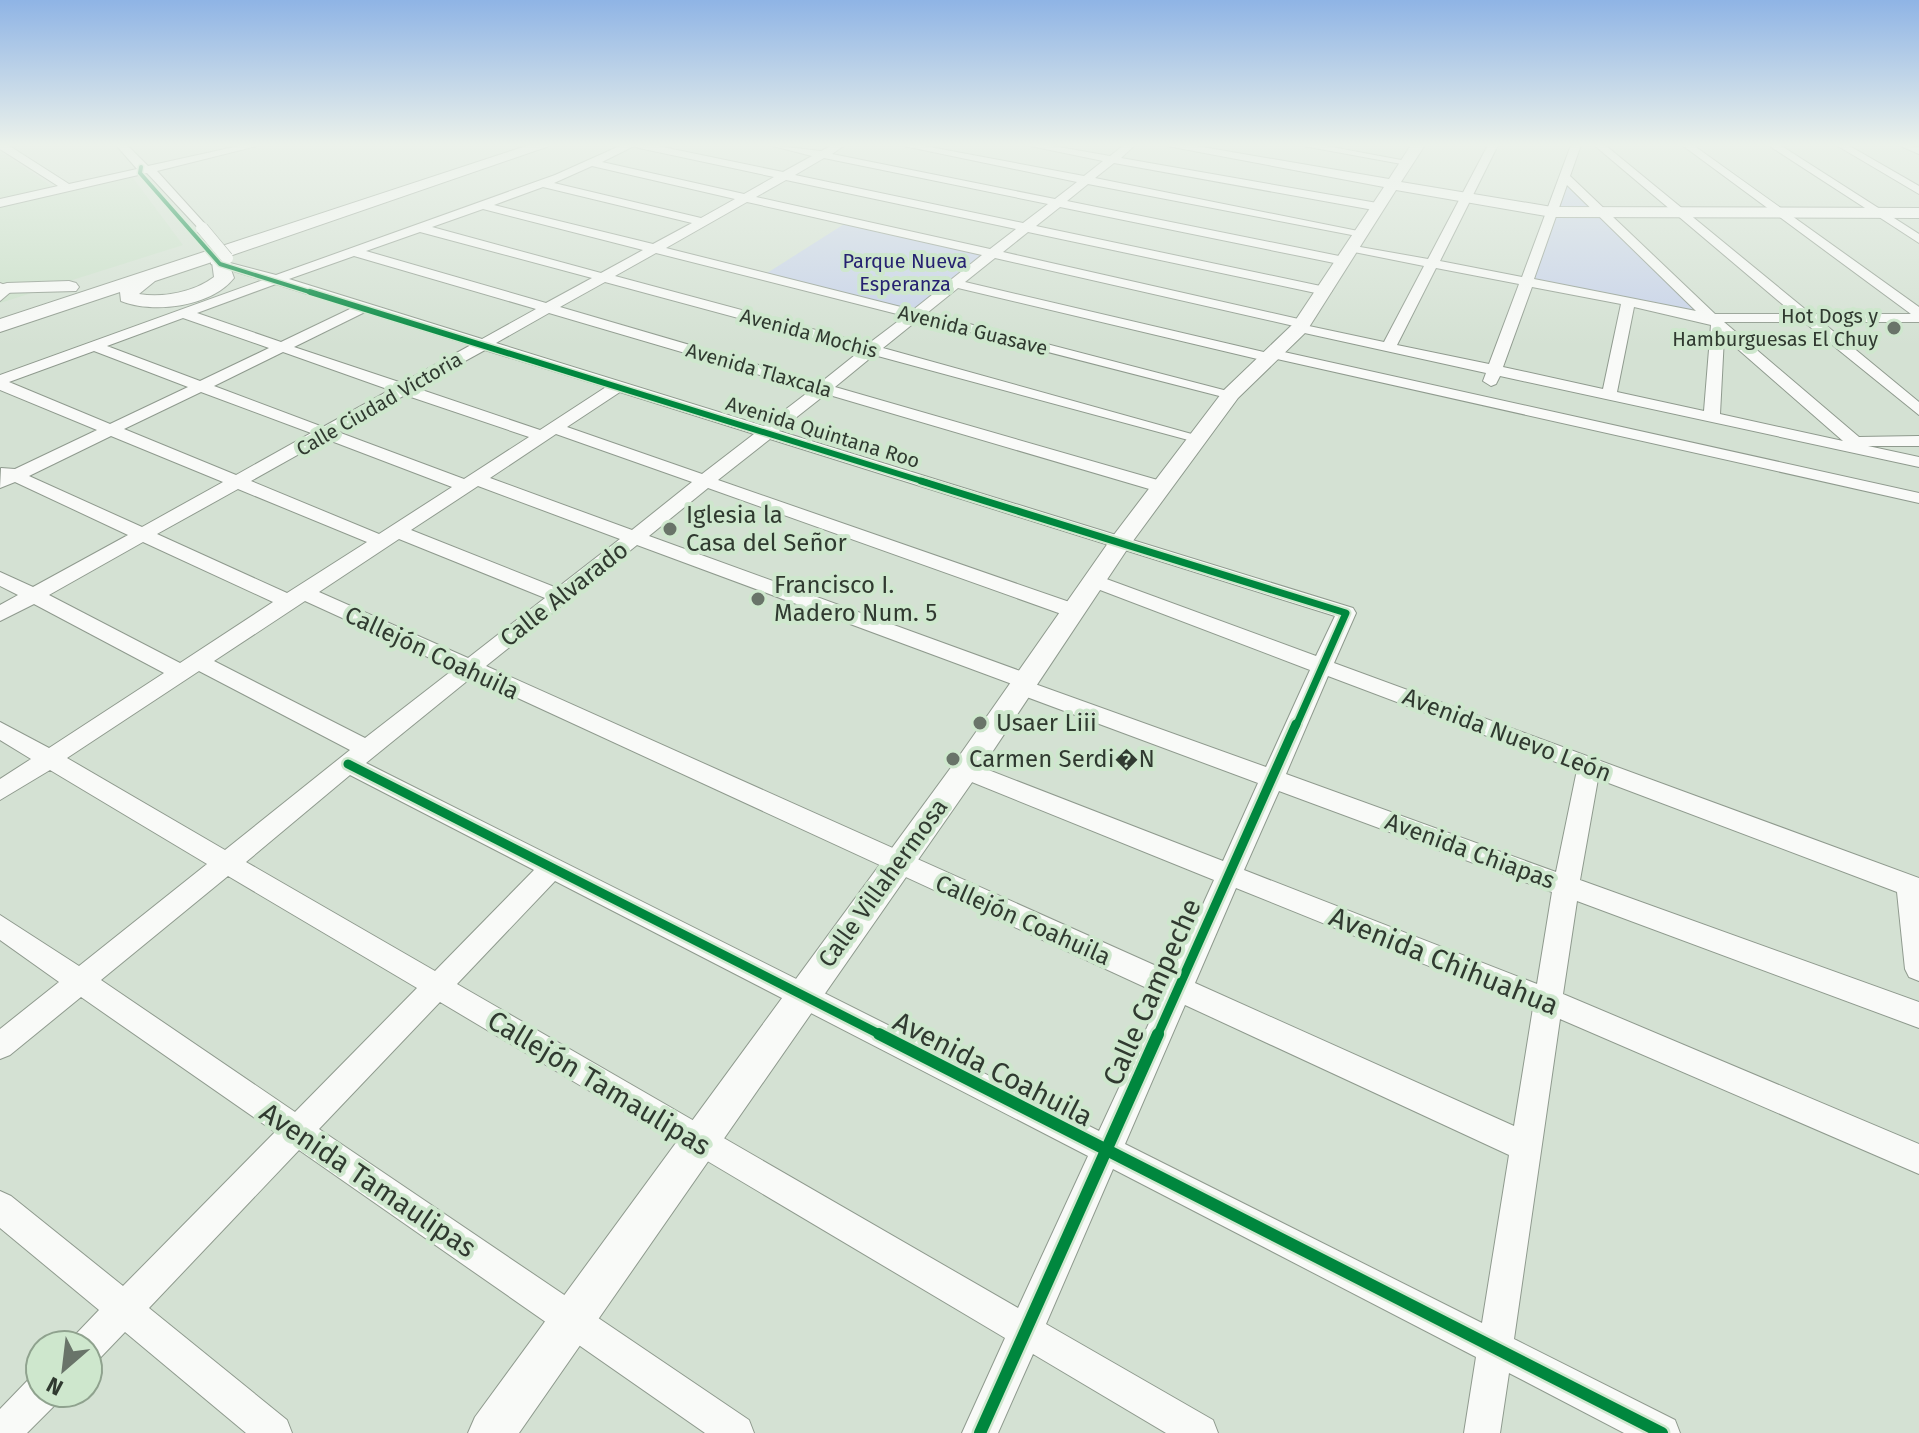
<svg xmlns="http://www.w3.org/2000/svg" width="1919" height="1433" font-family="'Fira Sans',sans-serif">
  <style>
    .built { fill: #cae0c9 }
    .green { fill: #c7d2e9 }
    .lines { fill: none; stroke-linecap: round; stroke-linejoin: round }
    .minor-casing { stroke: #8f9a8e; stroke-width: 2 }
    .major-casing { stroke: #8f9a8e; stroke-width: 2 }
    .highway-casing { stroke: #8f9a8e; stroke-width: 2 }
    .minor { fill: #f9faf8; fill-rule: evenodd }
    .major { fill: #f9faf8; fill-rule: evenodd }
    .highway { fill: #f9faf8; fill-rule: evenodd }
    .minor-bridge-casing { stroke: #8f9a8e; stroke-width: 13; stroke-linecap: butt }
    .minor-bridge { stroke: #f9faf8; stroke-width: 12 }
    .cycleway-far4-casing { stroke: #cee7cd; stroke-width: 7 }
    .cycleway-far3-casing { stroke: #cee7cd; stroke-width: 9 }
    .cycleway-far2-casing { stroke: #cee7cd; stroke-width: 11 }
    .cycleway-far1-casing { stroke: #cee7cd; stroke-width: 14 }
    .cycleway-casing { stroke: #cee7cd; stroke-width: 17 }
    .cycleway-far4 { stroke: #00873e; stroke-width: 4 }
    .cycleway-far3 { stroke: #00873e; stroke-width: 6 }
    .cycleway-far2 { stroke: #00873e; stroke-width: 7 }
    .cycleway-far1 { stroke: #00873e; stroke-width: 9 }
    .cycleway { stroke: #00873e; stroke-width: 12 }
    .poi-dot { fill: #697469; stroke: #cee7cd; stroke-width: 3 }
    .labels { text-anchor: middle; dominant-baseline: central; stroke-width: 8; stroke-linejoin: round; paint-order: stroke }
    .far-park-label { font-size: 20px; fill: #262271; stroke: #cee7cd }
    .far-poi-label { font-size: 20px; fill: #303a30; stroke: #cee7cd; text-anchor: end }
    .far-street-label { font-size: 20px; fill: #303a30; stroke: #cee7cd }
    .poi-label { font-size: 24px; fill: #303a30; stroke: #cee7cd; text-anchor: start }
    .street-label { font-size: 24px; fill: #303a30; stroke: #cee7cd }
    .near-street-label { font-size: 28px; fill: #303a30; stroke: #cee7cd }
  </style>
  <rect width="100%" height="100%" fill="#d4e1d3"/>
  <polygon class="built" points="0,145 24,145 2,152 58,191 130,174 183,245 0,303"/>
  <g class="green">
    <polygon points="1567,183 1704,314 1529,282 1487,401"/>
    <polygon points="849,221 994,253 917,315 764,275"/>
  </g>
  <g class="lines">
    <defs>
      <g id="minor">
        <polygon points="0,145 8,145 69,184 137,169 116,145 127,145 148,166 243,145 261,145 157,171 206,225 206,231 202,232 147,173 0,207 0,199 58,186 0,149"/>
        <path d="M622,145h31l130,27 29,-16 -43,-11 52,6 12,-6h12l-13,9 223,45 22,-17 -178,-37h20l165,31 19,-15 -77,-16h21l63,11 14,-11h11l-14,13 262,46 2,3 -6,4 -265,-48 -19,15 273,55 -6,4 -274,-53 -21,17 282,57 1,3 -6,4 -284,-58 -24,19 294,62 2,3 -7,4 -297,-63 -25,20 300,68 6,6 75,16 40,-76 -75,-15v-6l79,14 60,-114h10l-58,116 82,16 49,-132h10l-11,31 145,138h79l-200,-169h11l206,169h100l-229,-169h11l226,162v15h-97l97,80v13l-115,-93h-80l135,115 60,-1v10h-51l51,11v10l-419,-91 -4,8 -5,2 -8,-5 3,-8 -186,-41 -6,-6 -299,-68 -30,24 303,71 7,-3 644,143v10l-642,-144 -7,3 -312,-74 -31,25 312,81 -8,5 -312,-80 -36,29 323,90 -8,5 -6,-2 -318,-86 -39,32 333,96 3,4 -3,4h-12l-330,-97 -47,37 574,177 3,5 -22,50 585,215v103l-10,-4 -4,-8 -8,-77 -299,-113 -18,101 339,122v26l-342,-127 -14,93 356,150v30l-359,-155 -46,320 161,81 5,13h-56l-115,-60 -9,60h-36l12,-76 -363,-188 -67,155 167,96 5,13h-52l-133,-79 -35,79h-36l43,-95 -565,-336 -121,127 430,291 5,13h-49l-406,-283 -150,158 138,112 5,13h-46l-121,-101 -25,26 -12,5v-18h-17l5,-11 23,-24 -99,-82v-37l11,5 112,90 152,-154 -194,-135 -71,58 -10,4v-30l59,-47 -59,-42v-25l79,51 128,-102 -157,-94 -50,30v-21l31,-20 -31,-19v-18l49,26 115,-75 -130,-69 -34,17v-16l18,-10 -18,-9v-14l33,15 95,-52 -113,-53 -15,6 1,-20 14,1 82,-39 -97,-40v-15l263,-95 -52,-16v-6l65,17 279,-100zM634,146l5,2 135,29 -30,17 -142,-32zM824,158l224,46 -25,19 -228,-48zM592,166l143,33 -34,19 -147,-35zM786,180l230,49 -26,20 -234,-52zM1567,185l129,126 -162,-32zM543,187l149,36 -39,21 -159,-39zM747,202l235,53 -69,55 -247,-62zM483,209l160,41 -42,23 -169,-46zM420,232l172,46 -46,25 -180,-52zM656,253l249,63 -37,28 -253,-68zM354,256l182,53 -54,30 -193,-60zM1436,268l83,16 -30,80 -92,-19zM605,282l255,69 -40,32 -260,-76zM276,284l76,24 -71,34 -84,-29zM1532,287l89,17 -18,85 -100,-22zM1634,307l77,18 -7,86 -87,-19zM365,312l106,33 -69,38 -108,-36zM549,313l262,77 -47,36 -268,-83zM183,318l86,30 -69,33 -93,-35zM1724,337l119,104 -123,-27zM485,350l121,37 -66,43 -124,-42zM94,351l94,36 -78,37 -101,-42zM283,352l107,38 -67,37 -109,-41zM201,392l110,41 -75,42 -112,-46zM620,392l134,42 -52,40 -135,-47zM405,395l124,42 -65,42 -126,-47zM556,434l136,48 -60,48 -142,-52zM111,436l112,46 -81,45 -113,-51zM326,439l126,48 -73,47 -128,-53zM770,439l565,177 -19,40 -215,-79 -7,-2 -10,6 3,4 223,85 -44,97 -231,-83 -1,-8 -385,-140 59,-48 359,128h14l3,-5 -3,-5 -363,-126zM478,486l142,53 -63,49 -146,-58zM238,489l129,53 -80,51 -130,-59zM399,539l146,59 -77,60 -149,-66zM143,542l130,60 -93,61 -131,-68zM637,545l375,139 1,8 245,91 -35,78 -250,-97h-16l-4,6 4,6 257,104 -42,93 -686,-307zM305,601l149,68 -89,69 -151,-77zM199,671l151,79 -125,100 -158,-92zM1328,676l249,94 -21,102 -270,-98zM472,677l690,318 -63,136 -733,-368zM350,775l184,95 -99,101 -189,-109zM1279,791l273,101 -15,92 -293,-114zM228,876l189,112 -122,124 -194,-132zM555,881l533,275 -70,152 -561,-324zM1236,888l297,120 -19,118 -319,-143zM1185,1005l324,150 -27,168 -357,-179z"/>
        <polygon points="1298,145 1321,145 1412,162 1407,165"/>
        <polygon points="1412,145 1423,145 1417,148"/>
        <polygon points="1768,145 1780,145 1919,234 1919,243"/>
        <polygon points="1836,145 1848,145 1919,186 1919,194"/>
        <polygon points="1902,145 1919,147 1919,154 1903,147"/>
        <polygon points="0,283 14,289 0,301"/>
        <polygon points="40,1376 40,1393 59,1393 54,1406 27,1433 0,1433 0,1409 28,1380"/>
      </g>
      <polygon id="major" points="1162,145 1191,145 1389,179 1411,145 1425,145 1401,182 1552,207 1919,208 1919,218 1552,217 1396,190 1306,332 1238,398 1130,545 975,778 519,1433 468,1433 475,1417 955,762 1113,536 1224,390 1293,324 1384,187"/>
      <g id="highway">
        <path d="M529,145h23l-331,114 8,5 5,14c-23,29 -81,36 -113,23l-1,-9 -120,40v-13zM212,262l2,15c-20,15 -50,21 -75,17l16,-13z"/>
        <polygon points="69,281 76,283 79,287 76,291 0,293 0,285 7,283"/>
      </g>
    </defs>
    <use href="#minor" class="minor-casing"/>
    <use href="#major" class="major-casing"/>
    <use href="#highway" class="highway-casing"/>
    <use href="#minor" class="minor"/>
    <use href="#major" class="major"/>
    <use href="#highway" class="highway"/>
    <defs>
      <polyline id="minor-bridge" points="202,228 227,258"/>
    </defs>
    <use href="#minor-bridge" class="minor-bridge-casing"/>
    <use href="#minor-bridge" class="minor-bridge"/>
    <defs>
      <polyline id="cycleway-far4" points="141,167 140,173 220,264 316,294"/>
      <polyline id="cycleway-far3" points="310,292 928,483"/>
      <polyline id="cycleway-far2" points="921,481 1346,613 1296,726"/>
      <g id="cycleway-far1">
        <polyline points="348,764 883,1036"/>
        <polyline points="1157,1036 1296,724"/>
      </g>
      <g id="cycleway">
        <polyline points="879,1034 1662,1433"/>
        <polyline points="980,1433 1158,1034"/>
      </g>
    </defs>
    <use href="#cycleway-far4" class="cycleway-far4-casing"/>
    <use href="#cycleway-far3" class="cycleway-far3-casing"/>
    <use href="#cycleway-far2" class="cycleway-far2-casing"/>
    <use href="#cycleway-far1" class="cycleway-far1-casing"/>
    <use href="#cycleway" class="cycleway-casing"/>
    <use href="#cycleway-far4" class="cycleway-far4"/>
    <use href="#cycleway-far3" class="cycleway-far3"/>
    <use href="#cycleway-far2" class="cycleway-far2"/>
    <use href="#cycleway-far1" class="cycleway-far1"/>
    <use href="#cycleway" class="cycleway"/>
  </g>
  <linearGradient id="sky" x2="0" y2="1"><stop stop-color="#8fb4e5"/><stop offset="0.42" stop-color="#ecf2eb"/><stop offset="1" stop-color="#ecf2eb" stop-opacity="0"/></linearGradient>
  <rect width="1919" height="345" fill="url(#sky)"/>
  <g class="poi-dot">
    <circle cx="1894" cy="328" r="8"/>
    <circle cx="670" cy="529" r="8"/>
    <circle cx="758" cy="599" r="8"/>
    <circle cx="980" cy="723" r="8"/>
    <circle cx="953" cy="759" r="8"/>
  </g>
  <g class="labels">
    <g class="far-park-label">
      <text x="905" y="261">Parque Nueva<tspan x="905" dy="23">Esperanza</tspan></text>
    </g>
    <g class="far-poi-label">
      <text x="1878" y="316">Hot Dogs y<tspan x="1878" dy="23">Hamburguesas El Chuy</tspan></text>
    </g>
    <g class="far-street-label">
      <text transform="translate(973 330) rotate(14)">Avenida Guasave</text>
      <text transform="translate(809 333) rotate(15)">Avenida Mochis</text>
      <text transform="translate(759 370) rotate(16)">Avenida Tlaxcala</text>
      <text transform="translate(379 404) rotate(-30)">Calle Ciudad Victoria</text>
      <text transform="translate(823 432) rotate(17)">Avenida Quintana Roo</text>
    </g>
    <g class="poi-label">
      <text x="686" y="515">Iglesia la<tspan x="686" dy="28">Casa del Señor</tspan></text>
      <text x="774" y="585">Francisco I.<tspan x="774" dy="28">Madero Num. 5</tspan></text>
      <text x="996" y="723">Usaer Liii</text>
      <text x="969" y="759">Carmen Serdi�N</text>
    </g>
    <g class="street-label">
      <text transform="translate(564 594) rotate(-38)">Calle Alvarado</text>
      <text transform="translate(432 653) rotate(25)">Callejón Coahuila</text>
      <text transform="translate(1507 735) rotate(21)">Avenida Nuevo León</text>
      <text transform="translate(1470 851) rotate(20)">Avenida Chiapas</text>
      <text transform="translate(883 883) rotate(-54)">Calle Villahermosa</text>
      <text transform="translate(1023 920) rotate(24)">Callejón Coahuila</text>
    </g>
    <g class="near-street-label">
      <text transform="translate(1444 961) rotate(22)">Avenida Chihuahua</text>
      <text transform="translate(1152 992) rotate(-66)">Calle Campeche</text>
      <text transform="translate(993 1069) rotate(27)">Avenida Coahuila</text>
      <text transform="translate(599 1083) rotate(31)">Callejón Tamaulipas</text>
      <text transform="translate(368 1180) rotate(34)">Avenida Tamaulipas</text>
    </g>
  </g>
  <g transform="translate(64 1369) rotate(208)"><circle r="38" fill="#cee7cd" stroke="#8fa28e" stroke-width="2"/>
  <path d="M0-6L14 30L0 20L-14 30Z" fill="#697469"/>
  <text y="-12" font-size="22" font-weight="bold" text-anchor="middle" fill="#303a30">N</text>
  </g>
</svg>
